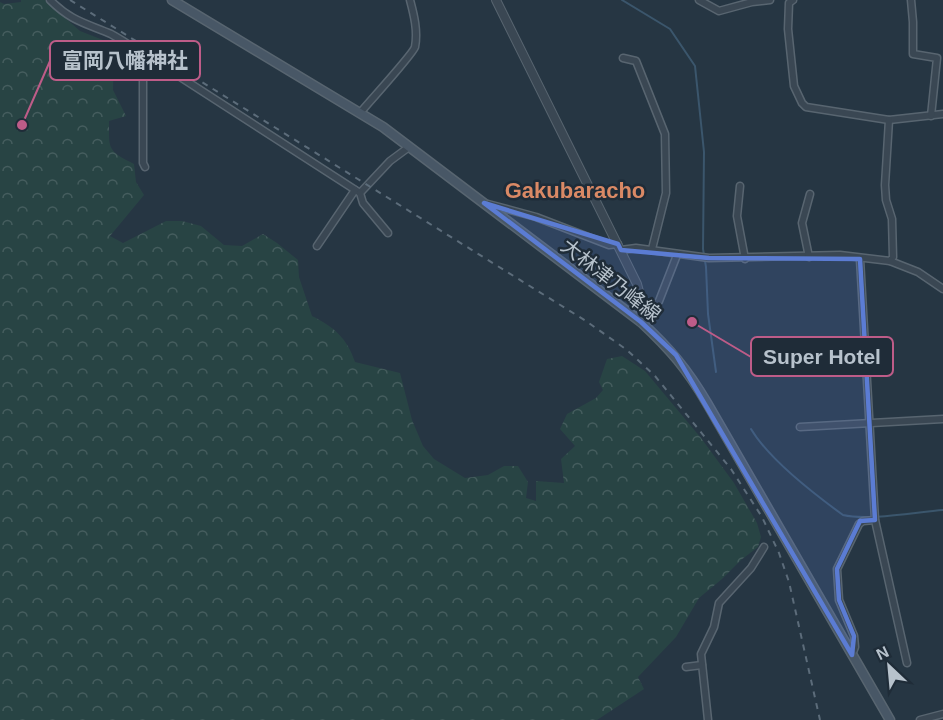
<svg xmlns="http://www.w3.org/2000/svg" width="943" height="720" font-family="Helvetica,'Noto Sans JP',sans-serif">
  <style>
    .forest { fill: url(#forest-crowns) }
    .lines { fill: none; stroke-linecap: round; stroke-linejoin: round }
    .stream { stroke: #3b566c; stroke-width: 2 }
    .minor-casing { stroke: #586570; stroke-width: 9 }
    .tertiary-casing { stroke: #586570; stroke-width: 10 }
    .secondary-casing { stroke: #586570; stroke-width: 11 }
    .minor { stroke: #3a4753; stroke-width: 6 }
    .tertiary { stroke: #3a4753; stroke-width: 8 }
    .secondary { stroke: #485766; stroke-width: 8 }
    .rail { stroke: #5c6c7a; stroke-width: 2; stroke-dasharray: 6 6; stroke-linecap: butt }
    .marked { fill: #5b7cd3; fill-opacity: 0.2; stroke: #5b7cd3; stroke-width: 4.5; stroke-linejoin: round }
    .labels { text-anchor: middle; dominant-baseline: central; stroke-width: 5; stroke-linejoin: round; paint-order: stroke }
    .street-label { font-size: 20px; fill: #b7c2cc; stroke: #1f2c38 }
    .quarter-label { font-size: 22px; font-weight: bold; fill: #da8965; stroke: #1f2c38 }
    .leader { fill: none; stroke: #be5c88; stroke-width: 2 }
    .callout-dot { fill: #be5c88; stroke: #1f2c38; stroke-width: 2 }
    .callout { fill: #1f2c38; stroke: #be5c88; stroke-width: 2 }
    .callout-label { font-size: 21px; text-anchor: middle; font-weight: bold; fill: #b7c2cc }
  </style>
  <defs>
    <pattern id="forest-crowns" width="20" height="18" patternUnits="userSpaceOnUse" patternTransform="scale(1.5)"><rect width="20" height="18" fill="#284444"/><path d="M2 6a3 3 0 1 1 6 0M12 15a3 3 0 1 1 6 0" fill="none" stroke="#455d5e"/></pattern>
  </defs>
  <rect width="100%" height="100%" fill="#263643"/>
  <path class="forest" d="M21,0h24l35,31 23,9 11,12 -1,38 13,26 -17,5c0,28 -2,30 25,43l2,18 8,13 -34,41 13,7 43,-22h16l19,5 23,19 18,1 21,-12 14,9 21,17 1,17 13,39c22,11 35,22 43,46l45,11 12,47 11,26 11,13 31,19 23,-3 16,-9h14l10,16 -2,16 10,3v-20l28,2 -3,-24 14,-13 -15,-17 7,-15 29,-16 7,-8 -4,-8 8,-23 15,-3 23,15 56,67 33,45 23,40 4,14 -3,10 -17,13 -19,19 -23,19 -23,39 -38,40 6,12 -47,31h-597v-718l4,2 17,-2z"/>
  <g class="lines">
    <g class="stream">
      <polyline points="622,0 670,29 695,66 704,152 703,249 706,267 708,314 716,372"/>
      <path d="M751,429c18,30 63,65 92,86 25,6 73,-3 100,-5"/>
    </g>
    <defs>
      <g id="minor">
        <path d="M50,0c21,21 35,23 61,34 11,6 21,13 32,19l217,140 30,-32 19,-14"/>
        <polyline points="699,0 719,11 752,2 770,0"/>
        <polyline points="793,0 789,3 788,29 794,86 802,103 806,107 889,120 943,114"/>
        <polyline points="911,0 913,22 913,54 937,58 931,116"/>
        <polyline points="143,53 143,163 145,167"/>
        <polyline points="623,58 636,61 665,134 666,193 652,249"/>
        <path d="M360,113c9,-11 53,-59 55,-66 3,-16 -1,-32 -5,-47"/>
        <polyline points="889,120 885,185 886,200 892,219 893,257 890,261"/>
        <polyline points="740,186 737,216 745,259"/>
        <polyline points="360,193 363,203 388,233"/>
        <polyline points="488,204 536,217 609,245 618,244"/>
        <polyline points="317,246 355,190"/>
        <polyline points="621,250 636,248 709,258 840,255 890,261 918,272 943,289"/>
        <polyline points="809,257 802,223 810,194"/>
        <polyline points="860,259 875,520 907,663"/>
        <polyline points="641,322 659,301 677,255"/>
        <polyline points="800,427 943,419"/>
        <polyline points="852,655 855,647 854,636 839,600 837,569 859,524 863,521 875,520"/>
        <polyline points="686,667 702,665"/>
        <polyline points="708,720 701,654 714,627 719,603 751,568 764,547"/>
        <polyline points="920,720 943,714"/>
      </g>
      <polyline id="tertiary" points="496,0 637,284 641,299 641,322"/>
      <path id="secondary" d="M172,0l211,127 258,195c29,27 46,47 66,81l183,317"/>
    </defs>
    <use href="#minor" class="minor-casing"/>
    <use href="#tertiary" class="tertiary-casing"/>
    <use href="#secondary" class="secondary-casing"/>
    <use href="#minor" class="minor"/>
    <use href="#tertiary" class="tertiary"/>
    <use href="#secondary" class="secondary"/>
    <polyline class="rail" points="70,0 586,321 627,350 655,376 731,469 762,517 779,553 789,582 820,720"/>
  </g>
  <path class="marked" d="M484,203l134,41 3,6 88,8 151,1 15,261 -15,1 -23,48 2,31 15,36 -2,19 -176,-300 -35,-33z"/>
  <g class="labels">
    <g class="street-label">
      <text transform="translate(611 280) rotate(38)">大林津乃峰線</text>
    </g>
    <g class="quarter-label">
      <text x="575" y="190">Gakubaracho</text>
    </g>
  </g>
  <path class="leader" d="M22 125L50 61M692 322L751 357"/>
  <g class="callout-dot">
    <circle cx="22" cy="125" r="6"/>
    <circle cx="692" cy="322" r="6"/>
  </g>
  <g class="callout">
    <rect x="50" y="41" width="150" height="39" rx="6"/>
    <rect x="751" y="337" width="142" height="39" rx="6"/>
  </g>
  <g class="callout-label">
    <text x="125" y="68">富岡八幡神社</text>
    <text x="822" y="364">Super Hotel</text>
  </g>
  <g transform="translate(889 666) rotate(334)" stroke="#1f2c38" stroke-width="4.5" paint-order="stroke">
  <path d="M0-4.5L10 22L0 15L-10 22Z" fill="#b7c2cc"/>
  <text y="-9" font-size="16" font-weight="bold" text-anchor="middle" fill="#b7c2cc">N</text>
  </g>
</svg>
